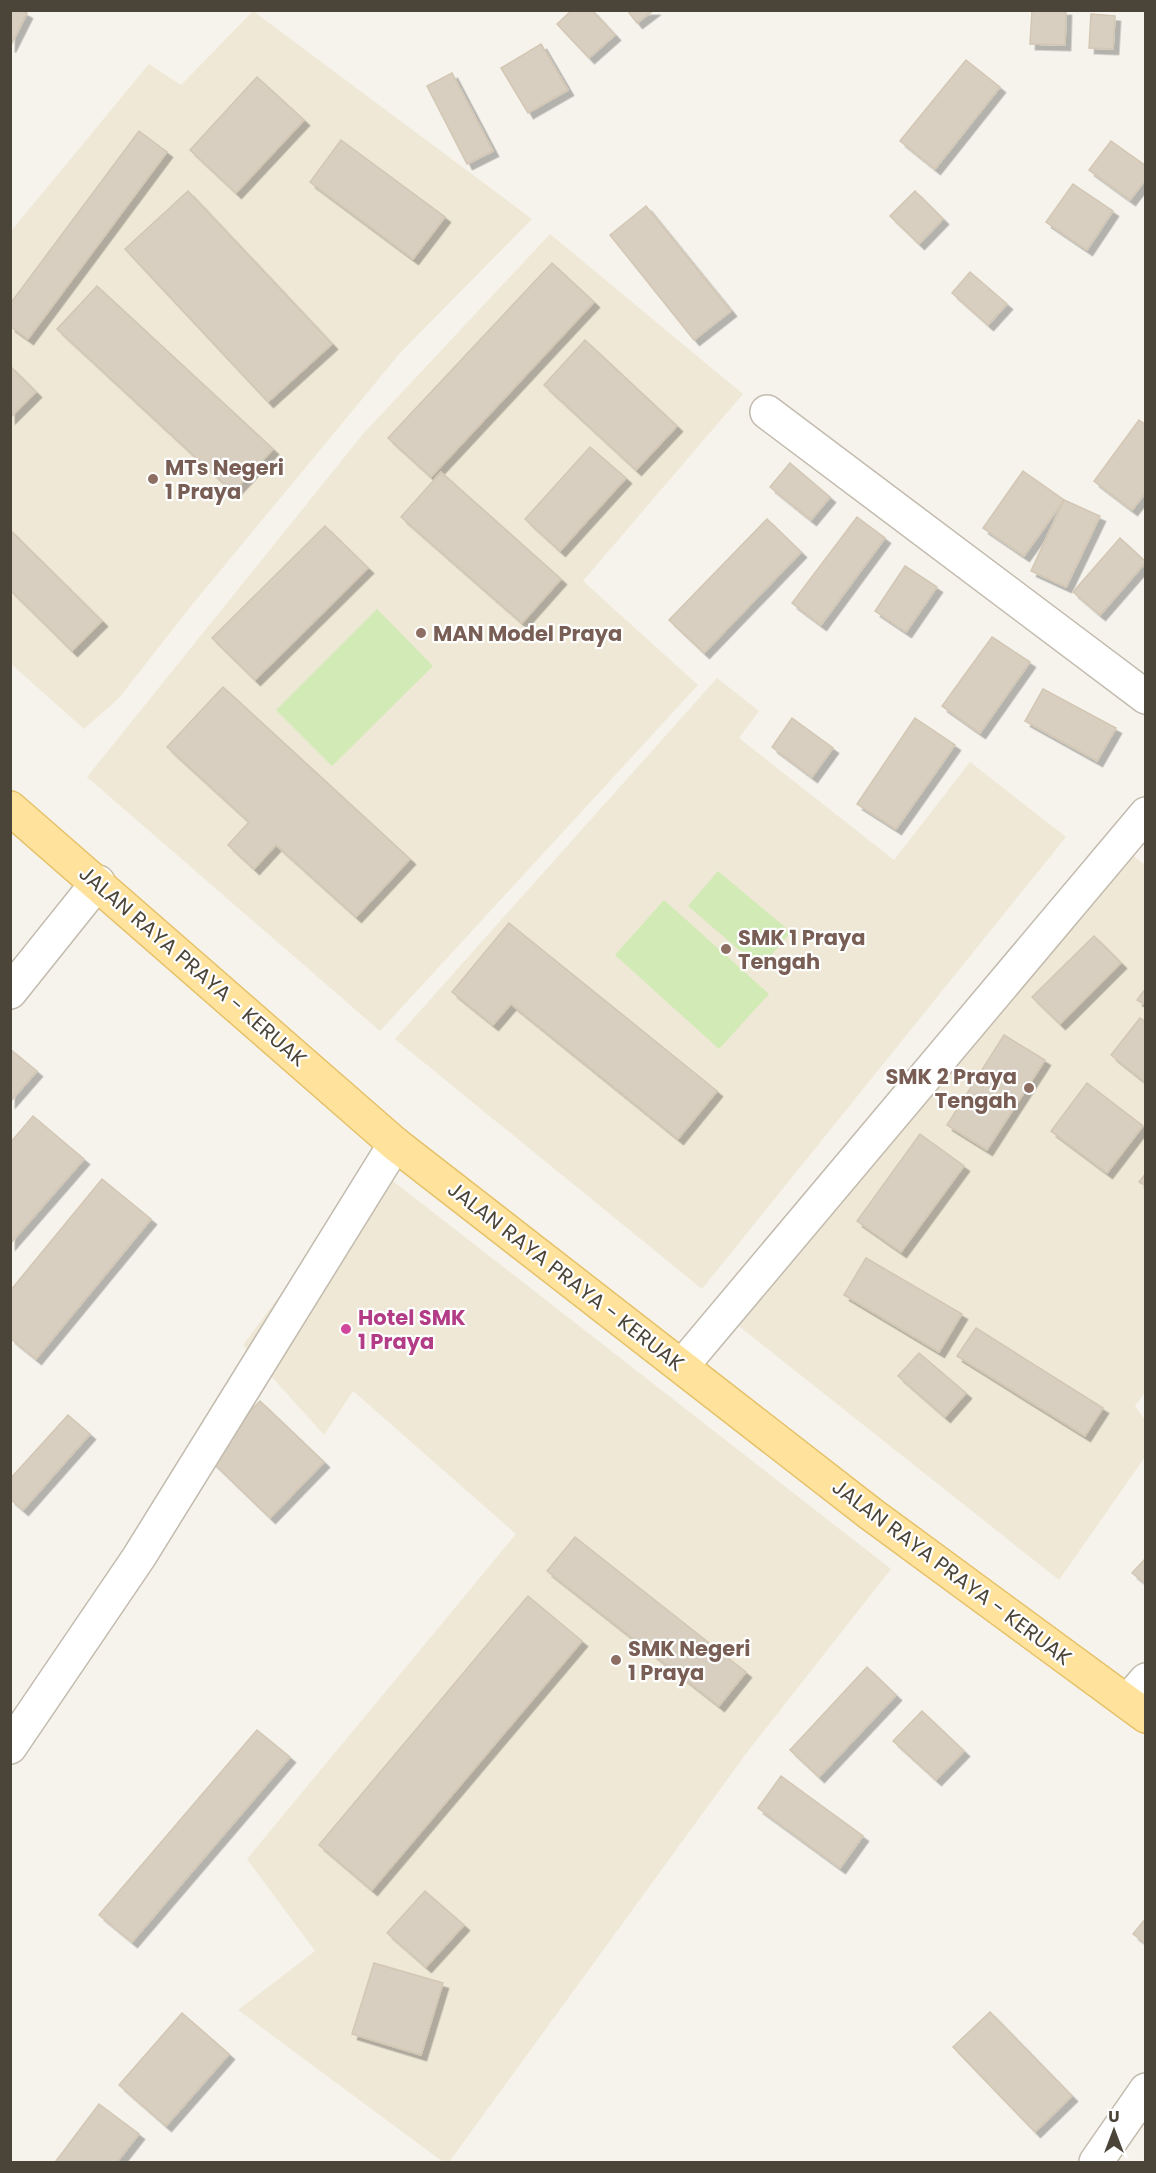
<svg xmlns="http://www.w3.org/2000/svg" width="1156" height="2173" font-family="Poppins,sans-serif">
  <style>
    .education { fill: #efe8d6 }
    .green { fill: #d2eab5 }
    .building { fill: #d8cfc1; stroke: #d3c7b4; stroke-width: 1.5; filter: url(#shadow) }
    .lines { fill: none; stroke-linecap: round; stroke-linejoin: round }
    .street-casing { stroke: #c2bbae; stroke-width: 36 }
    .primary-casing { stroke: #e6c16a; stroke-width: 36 }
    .street { stroke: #fff; stroke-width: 33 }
    .primary { stroke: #ffe39c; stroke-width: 33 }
    .education-dot { fill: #8d6e63; stroke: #fff; stroke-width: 2 }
    .hotel-dot { fill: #d1479c; stroke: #fff; stroke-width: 2 }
    .labels { text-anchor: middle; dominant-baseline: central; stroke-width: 4.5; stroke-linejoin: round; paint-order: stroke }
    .education-label { font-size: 21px; font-weight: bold; fill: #785e54; stroke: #fff; text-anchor: start }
    .street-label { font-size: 21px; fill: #4b4439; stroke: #fff }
    .hotel-label { font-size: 21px; font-weight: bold; fill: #b23c85; stroke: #fff; text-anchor: start }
  </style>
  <defs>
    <filter id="shadow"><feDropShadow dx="5.5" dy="5.5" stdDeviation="0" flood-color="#0004"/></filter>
  </defs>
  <rect width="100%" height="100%" fill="#f6f3ec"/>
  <g class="education">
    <polygon points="253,11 532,219 401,352 191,606 119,698 84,729 11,664 11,231 149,64 181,85"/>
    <polygon points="550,234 743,394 583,581 698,685 380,1031 87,777 363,434"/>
    <polygon points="717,678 759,711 739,738 894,860 970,762 1066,837 702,1289 395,1039"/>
    <polygon points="1120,845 1145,865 1146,1391 1135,1406 1145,1420 1145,1457 1059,1580 721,1312"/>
    <polygon points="375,1167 891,1569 748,1751 449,2162 443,2162 238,2010 315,1951 247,1859 516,1534 353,1391 324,1435 243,1345"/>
  </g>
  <g class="green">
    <polygon points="377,609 433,666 332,766 276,710"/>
    <polygon points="718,871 791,932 760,968 688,906"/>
    <polygon points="664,900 769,994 719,1049 615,955"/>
  </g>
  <g class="building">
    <polygon points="10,10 21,10 27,13 10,47"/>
    <polygon points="572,10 592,10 615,35 589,58 557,24"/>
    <polygon points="627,10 654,10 637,23"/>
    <polygon points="1032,10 1066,10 1065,45 1030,44"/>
    <polygon points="1091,14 1115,16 1113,49 1089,48"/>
    <polygon points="541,44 568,90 528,113 501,68"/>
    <polygon points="966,60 1000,87 935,169 900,141"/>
    <polygon points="452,73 493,151 467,164 427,86"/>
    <polygon points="257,77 304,120 236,193 190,150"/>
    <polygon points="139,131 167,152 28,339 10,326 10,304"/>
    <polygon points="341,140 445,217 413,259 310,182"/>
    <polygon points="1111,141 1146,166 1146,179 1130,200 1089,170"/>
    <polygon points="1073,184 1113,211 1087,250 1046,222"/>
    <polygon points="188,191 332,344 268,402 125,249"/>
    <polygon points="915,191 943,219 919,244 890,216"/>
    <polygon points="646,206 731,311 694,340 610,235"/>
    <polygon points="552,263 594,302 431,477 388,438"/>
    <polygon points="970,272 1007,304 988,325 952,293"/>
    <polygon points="97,286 273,449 233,492 57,329"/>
    <polygon points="585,340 677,426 636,470 544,385"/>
    <polygon points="10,366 36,392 10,418"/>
    <polygon points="1139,420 1146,425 1146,492 1132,510 1094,481"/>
    <polygon points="590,447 626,478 560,551 525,519"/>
    <polygon points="790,463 830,497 811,520 770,487"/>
    <polygon points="1023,471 1064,500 1024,556 983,528"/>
    <polygon points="441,472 561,579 522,623 401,517"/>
    <polygon points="1064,500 1100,516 1066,587 1031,571"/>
    <polygon points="857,517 885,538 821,625 792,603"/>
    <polygon points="767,519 801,552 704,653 669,620"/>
    <polygon points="325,526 368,568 255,680 212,638"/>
    <polygon points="10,530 102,621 72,651 10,590"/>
    <polygon points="1120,538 1146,562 1100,615 1073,592"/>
    <polygon points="905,566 937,587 906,632 875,611"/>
    <polygon points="992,637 1030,662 980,733 942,706"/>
    <polygon points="223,687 410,859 356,917 276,845 254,869 228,845 249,822 167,747"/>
    <polygon points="1043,689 1116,728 1097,761 1025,721"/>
    <polygon points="792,718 833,748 812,777 772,747"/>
    <polygon points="915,718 955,745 896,829 857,804"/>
    <polygon points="509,923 717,1091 678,1139 511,1004 493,1025 452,992"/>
    <polygon points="1094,936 1121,963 1060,1024 1032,997"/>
    <polygon points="1146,988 1146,1005 1137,1000"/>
    <polygon points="1140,1018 1146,1022 1146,1083 1111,1055"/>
    <polygon points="1004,1035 1045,1060 987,1150 947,1125"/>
    <polygon points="10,1049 37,1071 10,1102"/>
    <polygon points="1087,1083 1143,1126 1107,1173 1051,1131"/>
    <polygon points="33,1116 84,1159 10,1244 10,1143"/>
    <polygon points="920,1134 964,1166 901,1252 857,1221"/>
    <polygon points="1146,1173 1146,1186 1139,1182"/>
    <polygon points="102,1179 151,1219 36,1359 10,1338 10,1291"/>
    <polygon points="866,1258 962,1314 939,1352 844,1295"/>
    <polygon points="976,1328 1103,1408 1085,1436 957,1356"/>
    <polygon points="919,1353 966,1393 945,1417 898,1376"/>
    <polygon points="260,1401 324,1462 270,1518 206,1456"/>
    <polygon points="68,1415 90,1434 23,1510 10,1499 10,1479"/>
    <polygon points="575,1537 746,1672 719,1706 547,1571"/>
    <polygon points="1146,1558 1146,1584 1132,1573"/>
    <polygon points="528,1596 582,1641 372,1890 319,1845"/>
    <polygon points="867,1667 896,1695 819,1777 790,1750"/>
    <polygon points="922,1711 964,1751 936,1780 893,1741"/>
    <polygon points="257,1730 290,1757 132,1942 99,1915"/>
    <polygon points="781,1776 863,1836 840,1868 758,1808"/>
    <polygon points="425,1891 464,1925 426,1967 387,1933"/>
    <polygon points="1146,1918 1146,1944 1133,1934"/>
    <polygon points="374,1963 443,1983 421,2055 352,2034"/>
    <polygon points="990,2012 1072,2096 1035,2132 953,2047"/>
    <polygon points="182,2013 229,2054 166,2126 119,2085"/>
    <polygon points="99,2104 139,2134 117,2162 58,2162 56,2161"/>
  </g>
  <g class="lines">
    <defs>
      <g id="street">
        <polyline points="767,412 1146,697"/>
        <polyline points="10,992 98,882"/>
        <polyline points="682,1366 1146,814"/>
        <polyline points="1127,1702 1146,1680"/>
        <polyline points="10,1747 139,1557 395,1144"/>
        <polyline points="1096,2162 1146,2090"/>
      </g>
      <polyline id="primary" points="10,808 395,1144 871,1514 1146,1716"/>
    </defs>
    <use href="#street" class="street-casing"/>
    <use href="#primary" class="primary-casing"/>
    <use href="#street" class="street"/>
    <use href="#primary" class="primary"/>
  </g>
  <g class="education-dot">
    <circle cx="153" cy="479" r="6"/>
    <circle cx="421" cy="633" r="6"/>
    <circle cx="726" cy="949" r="6"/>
    <circle cx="1029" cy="1088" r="6"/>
    <circle cx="616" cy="1660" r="6"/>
  </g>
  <circle class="hotel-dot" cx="346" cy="1329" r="6"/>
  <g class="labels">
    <g class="education-label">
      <text x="165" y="467">MTs Negeri<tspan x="165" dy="24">1 Praya</tspan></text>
      <text x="433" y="633">MAN Model Praya</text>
      <text x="738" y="937">SMK 1 Praya<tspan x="738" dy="24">Tengah</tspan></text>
      <text x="1017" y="1076" text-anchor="end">SMK 2 Praya<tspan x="1017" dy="24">Tengah</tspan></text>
      <text x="628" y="1648">SMK Negeri<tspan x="628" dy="24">1 Praya</tspan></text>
    </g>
    <g class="street-label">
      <text transform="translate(193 966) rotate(41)">JALAN RAYA PRAYA - KERUAK</text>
      <text transform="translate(566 1276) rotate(38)">JALAN RAYA PRAYA - KERUAK</text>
      <text transform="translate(952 1572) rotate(37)">JALAN RAYA PRAYA - KERUAK</text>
    </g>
    <g class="hotel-label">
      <text x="358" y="1317">Hotel SMK<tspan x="358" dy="24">1 Praya</tspan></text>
    </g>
  </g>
  <rect width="1156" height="2173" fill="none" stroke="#4b4439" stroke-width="24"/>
  <g transform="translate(1114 2131)" stroke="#ffffff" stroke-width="4.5" paint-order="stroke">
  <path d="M0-4.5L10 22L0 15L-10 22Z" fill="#4b4439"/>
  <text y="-9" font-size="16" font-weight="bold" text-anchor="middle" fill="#4b4439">U</text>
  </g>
</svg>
